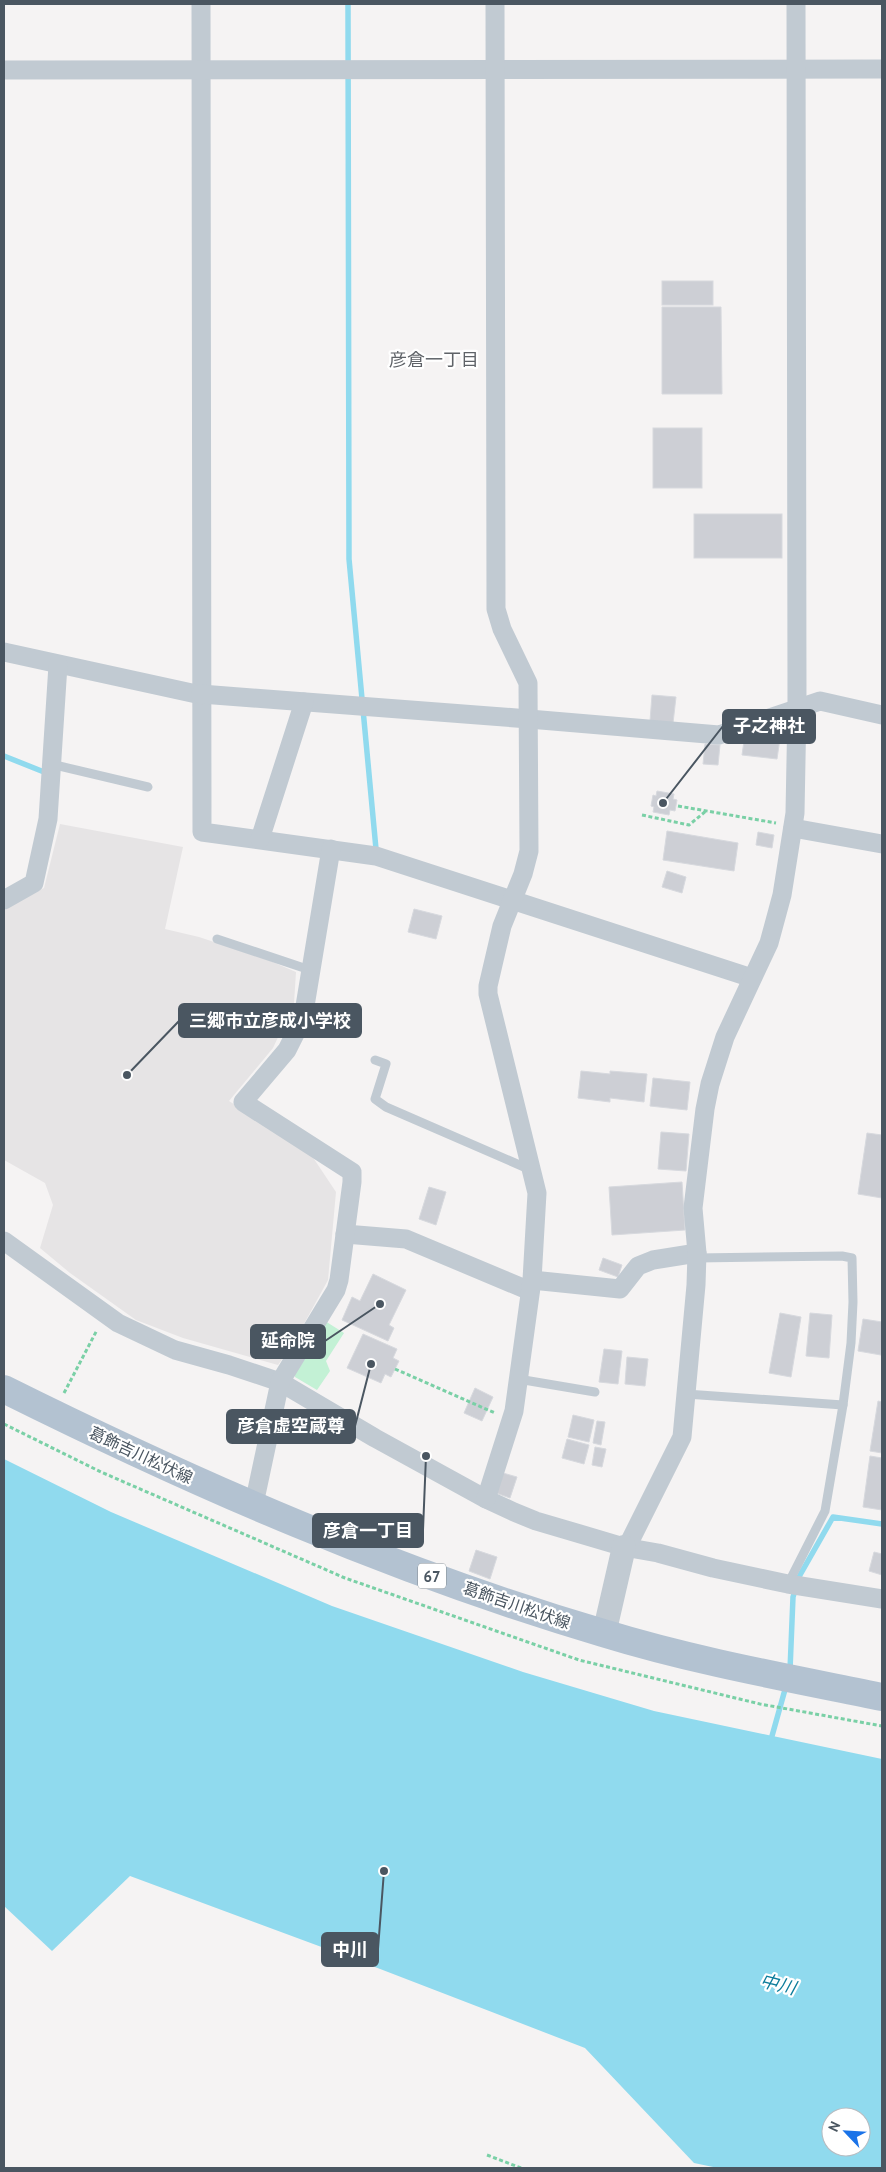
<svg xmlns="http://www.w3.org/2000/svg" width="886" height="2172" font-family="'PT Sans','Noto Sans JP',sans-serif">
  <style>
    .education { fill: #e6e4e5 }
    .green { fill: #c3f1d5 }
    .water { fill: #90daee; fill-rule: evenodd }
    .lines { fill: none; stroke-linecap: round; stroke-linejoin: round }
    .stream { stroke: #90daee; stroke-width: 5.5 }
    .building { fill: #cdcfd5; stroke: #d7d9de }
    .path { stroke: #7ad0a6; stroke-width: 3; stroke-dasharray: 4 2.5; stroke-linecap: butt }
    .service { stroke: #c1cad2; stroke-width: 9 }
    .minor { stroke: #c1cad2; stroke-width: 19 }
    .tertiary { stroke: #c1cad2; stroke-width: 24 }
    .primary { stroke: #b3c2d1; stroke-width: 28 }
    .labels { text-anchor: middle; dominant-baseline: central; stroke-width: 4.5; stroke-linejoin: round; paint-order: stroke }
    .shield { fill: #fff; stroke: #808990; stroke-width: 1 }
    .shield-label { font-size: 15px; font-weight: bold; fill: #4a5661 }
    .street-label { font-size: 16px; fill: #4a5661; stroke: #fff }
    .neighbourhood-label { font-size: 18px; fill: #5f6368; stroke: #fff }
    .water-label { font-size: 18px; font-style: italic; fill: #0c7c9b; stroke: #fff }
    .leader { fill: none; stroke: #4a5661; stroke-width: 2 }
    .callout-dot { fill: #4a5661; stroke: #fff; stroke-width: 2 }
    .callout { fill: #4a5661; stroke: #4a5661; stroke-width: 2 }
    .callout-label { font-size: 18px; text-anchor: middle; font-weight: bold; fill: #fff }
  </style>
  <rect width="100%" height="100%" fill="#f5f3f3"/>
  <polygon class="education" points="60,824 183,847 165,929 199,937 268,960 296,972 294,1003 273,1048 229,1101 310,1153 336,1192 328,1280 294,1342 278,1365 183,1338 136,1320 70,1273 40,1248 53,1205 45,1183 4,1160 4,911 8,906 44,888"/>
  <polygon class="green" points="325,1321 344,1333 326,1361 330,1371 317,1390 295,1377 294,1373"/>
  <path class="water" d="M4,1459l107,53 221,94 191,66 131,39 228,48v409h-164l-24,-5 -109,-115 -223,-86 -232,-86 -78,75 -48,-45zM831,2117h30v30h-30z"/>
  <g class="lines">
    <g class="stream">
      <polyline points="348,4 349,559 376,849"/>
      <polyline points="4,756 44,772"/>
      <polyline points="790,1670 793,1597 800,1575 833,1517 882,1524"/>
      <polyline points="772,1736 786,1686"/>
    </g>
  </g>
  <g class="building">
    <rect x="662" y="281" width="51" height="24"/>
    <polygon points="662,307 721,307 722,394 662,394"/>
    <rect x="653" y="428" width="49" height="60"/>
    <rect x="694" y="514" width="88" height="44"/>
    <polygon points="652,695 676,697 673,723 650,721"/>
    <polygon points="745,734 780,738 777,759 742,755"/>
    <polygon points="705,744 720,745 718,765 703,764"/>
    <polygon points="657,791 674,794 673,799 677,800 675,811 670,810 669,815 653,812 654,807 651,806 653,795 656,796"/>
    <polygon points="667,831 738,843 734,871 663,860"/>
    <polygon points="758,832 774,835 772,848 756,845"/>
    <polygon points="667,871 686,877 682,893 662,887"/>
    <polygon points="414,909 442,916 436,939 408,932"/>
    <polygon points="581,1071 610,1074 610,1071 647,1074 644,1102 610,1098 610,1102 578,1098"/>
    <polygon points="653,1078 690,1082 687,1110 650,1106"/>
    <polygon points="661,1132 689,1134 686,1171 658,1169"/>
    <polygon points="867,1133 882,1135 882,1198 858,1194"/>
    <polygon points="682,1182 685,1230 612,1235 609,1187"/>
    <polygon points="429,1187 446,1192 436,1225 419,1219"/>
    <polygon points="603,1258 622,1265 618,1277 599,1270"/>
    <polygon points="373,1274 406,1290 389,1325 394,1328 388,1341 342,1320 352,1297 360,1301"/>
    <polygon points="780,1313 801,1317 791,1377 769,1373"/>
    <polygon points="810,1313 832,1315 829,1358 806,1356"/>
    <polygon points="863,1319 882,1322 881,1355 858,1351"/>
    <polygon points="363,1334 397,1349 393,1358 399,1361 391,1377 385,1374 381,1383 347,1368"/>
    <polygon points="604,1349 622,1351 618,1384 599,1382"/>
    <polygon points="627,1357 648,1359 645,1386 625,1384"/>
    <polygon points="475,1388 493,1397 482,1421 464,1413"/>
    <polygon points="878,1401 882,1402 882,1453 870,1451"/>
    <polygon points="573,1415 594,1420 589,1442 568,1437"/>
    <polygon points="597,1421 605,1422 601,1445 593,1443"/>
    <polygon points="567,1439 589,1445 584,1464 562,1458"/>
    <polygon points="595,1447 606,1449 602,1467 592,1465"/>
    <polygon points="870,1456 882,1458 882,1510 863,1507"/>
    <polygon points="503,1473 517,1477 510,1498 496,1493"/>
    <polygon points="476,1550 497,1557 490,1579 469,1571"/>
    <polygon points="874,1552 882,1554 882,1575 869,1571"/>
  </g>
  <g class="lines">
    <g class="path">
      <polyline points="678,806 776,823"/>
      <polyline points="642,815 689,825 706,811"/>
      <polyline points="395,1369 495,1413"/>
      <polyline points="64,1393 97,1330"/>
      <polyline points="4,1424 101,1472 345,1578 579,1660 760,1704 882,1726"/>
      <polyline points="487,2155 521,2168"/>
    </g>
    <g class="service">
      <polyline points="51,764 148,787"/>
      <polyline points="217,939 310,970"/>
      <polyline points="375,1060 386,1064 375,1099 386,1107 531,1170"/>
      <polyline points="697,1258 842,1256 852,1258 853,1302 851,1343 843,1405 825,1511 788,1584"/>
      <polyline points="518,1379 595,1392"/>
      <polyline points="686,1394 843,1405"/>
    </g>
    <g class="minor">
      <polyline points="201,4 202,832 376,856 752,978"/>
      <polyline points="4,70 882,69"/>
      <polyline points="4,652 201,695"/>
      <polyline points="201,694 529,719 719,735 820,701 882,715"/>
      <polyline points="793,828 882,844"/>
      <polyline points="260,839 304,702"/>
      <polyline points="4,900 34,883 48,819 58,665"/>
      <polyline points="345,1234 406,1239 530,1291"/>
      <polyline points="4,1241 118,1323 175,1350 229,1365 280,1382 375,1438 486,1499 514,1512 536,1521 624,1547 658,1553 713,1568 788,1584 882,1599"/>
      <polyline points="532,1280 620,1289 638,1266 653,1260 697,1253"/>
      <polyline points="486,1499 514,1411 532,1280 537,1193 488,994 488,986 502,926 523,874 529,851 528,683 502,629 496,609 495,4"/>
      <polyline points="254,1504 280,1382 336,1290 339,1280 352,1182 352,1172 243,1102 287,1050 296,1032 305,1006 331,849"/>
      <polyline points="627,1547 682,1437 696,1285 697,1253 693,1208 705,1109 710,1084 725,1037 769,943 782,895 795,813 797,707 796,4"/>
    </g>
    <polyline class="tertiary" points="604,1634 624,1547"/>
    <path class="primary" d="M4,1389c193,96 392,183 599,244 91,28 186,45 279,64"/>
  </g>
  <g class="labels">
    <rect class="shield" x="418" y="1563.5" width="28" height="25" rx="4"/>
    <g class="shield-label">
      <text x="432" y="1576">67</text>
    </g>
    <g class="street-label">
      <text transform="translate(141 1455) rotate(25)">葛飾吉川松伏線</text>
      <text transform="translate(517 1605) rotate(19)">葛飾吉川松伏線</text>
    </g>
    <g class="neighbourhood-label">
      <text x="434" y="359">彦倉一丁目</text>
    </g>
    <g class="water-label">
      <text transform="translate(778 1984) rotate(14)">中川</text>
    </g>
  </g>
  <path class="leader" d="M663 803L723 726M127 1075L179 1021M380 1304L325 1341M371 1364L355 1426M426 1456L423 1530M384 1871L378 1949"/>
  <g class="callout-dot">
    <circle cx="663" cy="803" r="5"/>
    <circle cx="127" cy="1075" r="5"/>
    <circle cx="380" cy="1304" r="5"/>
    <circle cx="371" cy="1364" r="5"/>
    <circle cx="426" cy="1456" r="5"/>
    <circle cx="384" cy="1871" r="5"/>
  </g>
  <g class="callout">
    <rect x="723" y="710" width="92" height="33" rx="5"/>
    <rect x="179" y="1004" width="182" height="33" rx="5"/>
    <rect x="251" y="1325" width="74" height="33" rx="5"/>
    <rect x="227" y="1410" width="128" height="33" rx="5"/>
    <rect x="313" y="1514" width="110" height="33" rx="5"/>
    <rect x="322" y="1933" width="56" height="33" rx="5"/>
  </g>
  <g class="callout-label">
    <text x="769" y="732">子之神社</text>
    <text x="270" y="1027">三郷市立彦成小学校</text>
    <text x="288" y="1347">延命院</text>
    <text x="291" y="1432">彦倉虚空蔵尊</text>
    <text x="368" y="1537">彦倉一丁目</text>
    <text x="350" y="1956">中川</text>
  </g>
  <rect width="886" height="2172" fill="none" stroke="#4a5661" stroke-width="10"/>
  <g transform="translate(846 2132) rotate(295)"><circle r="24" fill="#ffffff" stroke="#b7bbc0"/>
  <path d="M0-4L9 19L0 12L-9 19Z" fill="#1a73e8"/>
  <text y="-8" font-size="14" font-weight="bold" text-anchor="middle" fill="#4a5661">N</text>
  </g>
</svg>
